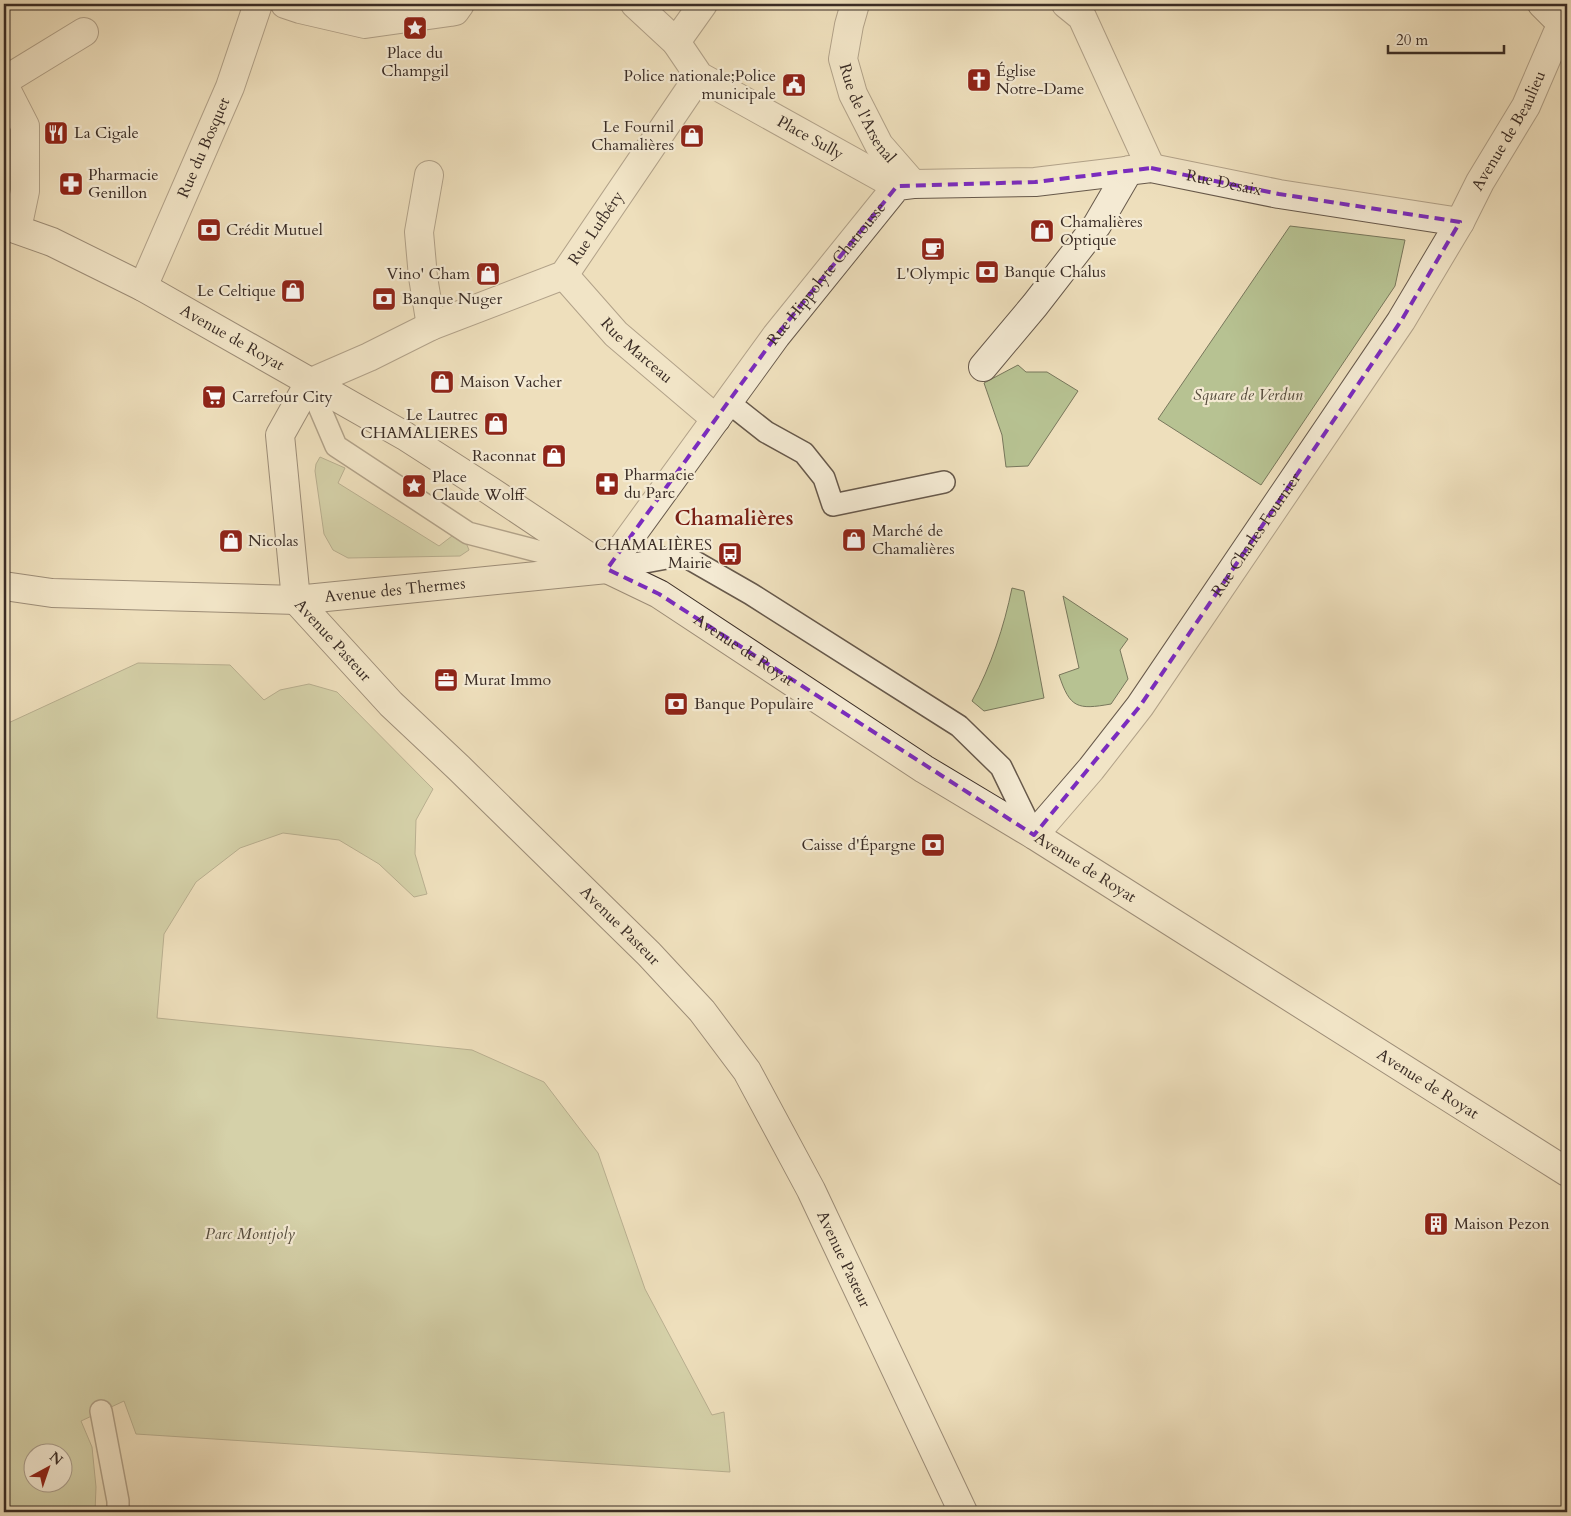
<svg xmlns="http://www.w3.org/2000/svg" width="1571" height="1516" font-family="Cardo,serif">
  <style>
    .green { fill: #b7c292; stroke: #78775c; fill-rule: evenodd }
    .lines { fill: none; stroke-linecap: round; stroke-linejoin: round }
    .lane-casing { stroke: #67594b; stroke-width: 24 }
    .street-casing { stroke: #67594b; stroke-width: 30 }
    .secondary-casing { stroke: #3a2c25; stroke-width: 30 }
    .lane { stroke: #f4ead3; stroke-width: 21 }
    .street { stroke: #f4ead3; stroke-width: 28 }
    .secondary { stroke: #f4ead3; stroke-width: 28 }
    .marked { fill: none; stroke: #7b2cbf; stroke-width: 4; stroke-dasharray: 10 6; stroke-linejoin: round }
    .labels { text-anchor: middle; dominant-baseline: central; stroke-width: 4.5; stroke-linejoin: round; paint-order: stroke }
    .poi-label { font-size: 16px; fill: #3a2c25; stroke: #f4ead3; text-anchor: start }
    .street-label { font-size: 16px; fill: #3a2c25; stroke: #f4ead3 }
    .park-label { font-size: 16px; font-style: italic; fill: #534a3b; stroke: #f4ead3 }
    .district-label { font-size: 21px; font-weight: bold; fill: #7a1f14; stroke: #f4ead3 }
  </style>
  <rect width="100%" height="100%" fill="#eedfbc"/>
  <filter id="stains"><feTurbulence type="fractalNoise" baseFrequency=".004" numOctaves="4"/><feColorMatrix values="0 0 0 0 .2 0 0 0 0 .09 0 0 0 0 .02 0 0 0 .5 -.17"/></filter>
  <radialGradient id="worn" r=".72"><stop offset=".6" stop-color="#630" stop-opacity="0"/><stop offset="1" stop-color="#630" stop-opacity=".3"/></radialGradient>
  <g class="green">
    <polygon points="1290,226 1405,240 1395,286 1261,485 1158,419"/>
    <polygon points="1018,365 1026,372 1047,372 1078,391 1028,466 1006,467 1002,435 984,383"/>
    <polygon points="320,457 345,468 338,483 439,546 452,536 467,545 469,550 460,556 348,558 333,550 324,534 315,471 316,464"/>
    <path d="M1012,588l12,3 20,107 -60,13 -12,-10c19,-35 32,-74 40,-113z"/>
    <path d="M1063,596l65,43 -8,11 8,29 -17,25c-34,6 -41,4 -52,-29l20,-7z"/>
    <path d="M138,663l92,2 34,35 16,-10 29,-6 28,8 96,97 -17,31 -1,34 12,40 -13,3 -35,-33 -40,-24 -56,-7 -43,15 -44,34 -32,52 -7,84 315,32 72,32 54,71 47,136 67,126 12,-3 6,60 -594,-38 -12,-33 -43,20 11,26 4,40 -1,25h-91v-787zM32,1454h30v30h-30z"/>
  </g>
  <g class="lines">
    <defs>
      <g id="lane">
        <polyline points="309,383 336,446 468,533 607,569 683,555 751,594 959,726 1001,767 1034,835"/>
        <polyline points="728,402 766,432 804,453 824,478 833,505 944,482"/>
        <polyline points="101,1411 118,1501 118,1512"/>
      </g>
      <g id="street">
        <polyline points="285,4 300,9 365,24 450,12 455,11 460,4"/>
        <polyline points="635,4 676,42"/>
        <path id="s1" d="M703,4l-27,38 23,34 198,110"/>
        <path id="s2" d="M855,4l-6,21 -6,34 10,35 26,51 34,39"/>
        <polyline points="1066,4 1082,17 1151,168"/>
        <polyline points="4,81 84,32"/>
        <polyline points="4,85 25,126 25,191 17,229"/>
        <polyline points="429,175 419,232 423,277 431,326"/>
        <path id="s3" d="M564,275l52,59 100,85"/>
        <path id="s4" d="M143,287l87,-200 28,-83"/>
        <polyline points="983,367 1035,305 1097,225 1129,170"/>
        <path id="s5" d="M309,383l60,-26 62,-31 133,-51 135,-199"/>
        <path id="s6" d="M607,569l169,-233 121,-150 16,-2 122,-2 116,-14 128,26 181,28"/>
        <path id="s7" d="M1034,835l57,-66 49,-63 261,-385 59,-99 20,-40 46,-76 41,-95"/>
      </g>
      <g id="secondary">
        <polyline points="1542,4 1567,29"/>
        <path id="s8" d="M4,225l48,17 91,45 262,149 84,54 118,79 52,25 265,175 110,66 533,337"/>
        <path id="s9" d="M309,383l-29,52 16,165 95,104 68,64 190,186 53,57 45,60 64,119 152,322"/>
        <path id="s10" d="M4,586l48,7 244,7 311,-31"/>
      </g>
    </defs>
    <use href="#lane" class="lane-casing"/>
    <use href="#street" class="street-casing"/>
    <use href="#secondary" class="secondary-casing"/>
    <use href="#lane" class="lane"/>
    <use href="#street" class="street"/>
    <use href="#secondary" class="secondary"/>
  </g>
  <path d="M0 0H1571V1516H0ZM1151,168l128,26 181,28 -59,99 -261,385 -106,129 -375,-241 -52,-25 169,-233 121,-150 138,-4z" fill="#eedfbc" fill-opacity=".55" fill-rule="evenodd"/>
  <path class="marked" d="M1151,168l128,26 181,28 -59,99 -261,385 -106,129 -375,-241 -52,-25 169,-233 121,-150 138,-4z"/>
  <defs>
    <symbol id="sight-square" viewBox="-11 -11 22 22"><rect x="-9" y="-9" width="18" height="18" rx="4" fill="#8f2418" stroke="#f4ead3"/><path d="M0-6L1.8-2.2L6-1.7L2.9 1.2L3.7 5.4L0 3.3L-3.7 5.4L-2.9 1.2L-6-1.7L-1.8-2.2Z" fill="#fff"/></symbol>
    <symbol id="church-square" viewBox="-11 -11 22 22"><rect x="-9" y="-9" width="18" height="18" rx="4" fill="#8f2418" stroke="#f4ead3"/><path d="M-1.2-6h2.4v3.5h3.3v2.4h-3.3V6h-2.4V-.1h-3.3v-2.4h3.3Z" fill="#fff"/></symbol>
    <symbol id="civic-square" viewBox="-11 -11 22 22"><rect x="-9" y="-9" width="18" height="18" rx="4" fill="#8f2418" stroke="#f4ead3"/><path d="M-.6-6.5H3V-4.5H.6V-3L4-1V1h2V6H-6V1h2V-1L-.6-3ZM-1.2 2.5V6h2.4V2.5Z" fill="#fff"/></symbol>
    <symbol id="restaurant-square" viewBox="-11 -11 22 22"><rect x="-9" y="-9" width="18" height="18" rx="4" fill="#8f2418" stroke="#f4ead3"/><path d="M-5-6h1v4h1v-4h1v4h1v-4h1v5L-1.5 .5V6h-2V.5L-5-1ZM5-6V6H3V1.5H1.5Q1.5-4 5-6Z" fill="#fff"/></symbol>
    <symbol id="shop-square" viewBox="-11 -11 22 22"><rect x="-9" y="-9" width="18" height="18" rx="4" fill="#8f2418" stroke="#f4ead3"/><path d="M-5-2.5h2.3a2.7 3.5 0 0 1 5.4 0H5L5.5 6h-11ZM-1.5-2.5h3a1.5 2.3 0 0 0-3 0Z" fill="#fff"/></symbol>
    <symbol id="pharmacy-square" viewBox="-11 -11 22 22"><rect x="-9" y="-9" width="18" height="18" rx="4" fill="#8f2418" stroke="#f4ead3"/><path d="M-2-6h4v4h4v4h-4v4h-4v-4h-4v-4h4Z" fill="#fff"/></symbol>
    <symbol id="bank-square" viewBox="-11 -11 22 22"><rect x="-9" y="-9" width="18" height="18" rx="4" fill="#8f2418" stroke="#f4ead3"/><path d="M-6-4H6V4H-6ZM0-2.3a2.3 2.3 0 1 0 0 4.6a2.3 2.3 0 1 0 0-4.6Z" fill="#fff"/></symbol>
    <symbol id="cafe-square" viewBox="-11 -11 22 22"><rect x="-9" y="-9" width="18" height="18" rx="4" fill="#8f2418" stroke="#f4ead3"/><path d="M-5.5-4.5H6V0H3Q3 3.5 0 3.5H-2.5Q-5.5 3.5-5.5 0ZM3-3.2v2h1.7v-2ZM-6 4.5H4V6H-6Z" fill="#fff"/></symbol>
    <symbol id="supermarket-square" viewBox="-11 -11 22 22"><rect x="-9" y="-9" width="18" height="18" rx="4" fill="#8f2418" stroke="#f4ead3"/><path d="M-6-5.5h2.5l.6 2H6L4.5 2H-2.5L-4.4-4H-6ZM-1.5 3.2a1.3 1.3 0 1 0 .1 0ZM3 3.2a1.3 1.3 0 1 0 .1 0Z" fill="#fff"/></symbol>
    <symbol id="bus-square" viewBox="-11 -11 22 22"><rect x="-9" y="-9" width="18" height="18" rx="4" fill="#8f2418" stroke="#f4ead3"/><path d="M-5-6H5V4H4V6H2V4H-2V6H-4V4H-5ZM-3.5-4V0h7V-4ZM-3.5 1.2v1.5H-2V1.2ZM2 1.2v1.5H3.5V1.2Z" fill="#fff"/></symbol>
    <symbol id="office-square" viewBox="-11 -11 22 22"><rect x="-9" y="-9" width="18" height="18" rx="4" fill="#8f2418" stroke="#f4ead3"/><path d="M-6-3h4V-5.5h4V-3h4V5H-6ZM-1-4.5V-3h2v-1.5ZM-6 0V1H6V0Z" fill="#fff"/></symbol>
    <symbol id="building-square" viewBox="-11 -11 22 22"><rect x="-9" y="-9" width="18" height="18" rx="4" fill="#8f2418" stroke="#f4ead3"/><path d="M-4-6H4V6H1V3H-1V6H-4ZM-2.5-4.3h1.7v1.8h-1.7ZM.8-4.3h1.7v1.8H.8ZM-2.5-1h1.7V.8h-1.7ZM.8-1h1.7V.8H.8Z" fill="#fff"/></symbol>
  </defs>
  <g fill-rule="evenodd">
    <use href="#sight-square" x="401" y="14" width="28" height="28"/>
    <use href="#church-square" x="965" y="66" width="28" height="28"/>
    <use href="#civic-square" x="780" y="71" width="28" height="28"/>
    <use href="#restaurant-square" x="42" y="119" width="28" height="28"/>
    <use href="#shop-square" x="678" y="122" width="28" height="28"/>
    <use href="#pharmacy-square" x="57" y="170" width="28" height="28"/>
    <use href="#bank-square" x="195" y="216" width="28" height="28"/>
    <use href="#shop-square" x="1028" y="217" width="28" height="28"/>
    <use href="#cafe-square" x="919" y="235" width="28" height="28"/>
    <use href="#bank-square" x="973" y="258" width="28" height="28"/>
    <use href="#shop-square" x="474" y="260" width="28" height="28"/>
    <use href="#shop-square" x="279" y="277" width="28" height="28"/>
    <use href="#bank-square" x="370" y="285" width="28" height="28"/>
    <use href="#shop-square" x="428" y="368" width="28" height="28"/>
    <use href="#supermarket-square" x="200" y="383" width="28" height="28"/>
    <use href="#shop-square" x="482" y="410" width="28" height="28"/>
    <use href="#shop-square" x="540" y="442" width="28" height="28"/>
    <use href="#pharmacy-square" x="593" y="470" width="28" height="28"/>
    <use href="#sight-square" x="400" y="472" width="28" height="28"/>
    <use href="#shop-square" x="840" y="526" width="28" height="28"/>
    <use href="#shop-square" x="217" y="527" width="28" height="28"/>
    <use href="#bus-square" x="716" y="540" width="28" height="28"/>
    <use href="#office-square" x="432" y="666" width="28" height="28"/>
    <use href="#bank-square" x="662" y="690" width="28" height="28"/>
    <use href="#bank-square" x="919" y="831" width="28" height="28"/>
    <use href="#building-square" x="1422" y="1210" width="28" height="28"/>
  </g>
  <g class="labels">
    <g class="poi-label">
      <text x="415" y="53" text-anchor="middle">Place du<tspan x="415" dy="18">Champgil</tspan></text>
      <text x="996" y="71">Église<tspan x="996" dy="18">Notre-Dame</tspan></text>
      <text x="776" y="76" text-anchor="end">Police nationale;Police<tspan x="776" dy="18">municipale</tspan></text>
      <text x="674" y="127" text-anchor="end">Le Fournil<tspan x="674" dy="18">Chamalières</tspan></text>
      <text x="74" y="133">La Cigale</text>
      <text x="88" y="175">Pharmacie<tspan x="88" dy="18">Genillon</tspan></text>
      <text x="1060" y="222">Chamalières<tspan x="1060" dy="18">Optique</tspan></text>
      <text x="226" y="230">Crédit Mutuel</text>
      <text x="1004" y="272">Banque Chalus</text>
      <text x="470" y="274" text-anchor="end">Vino' Cham</text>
      <text x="933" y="274" text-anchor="middle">L'Olympic</text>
      <text x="276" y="291" text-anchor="end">Le Celtique</text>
      <text x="402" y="299">Banque Nuger</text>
      <text x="460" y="382">Maison Vacher</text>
      <text x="232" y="397">Carrefour City</text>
      <text x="478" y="415" text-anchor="end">Le Lautrec<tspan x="478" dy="18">CHAMALIERES</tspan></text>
      <text x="536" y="456" text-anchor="end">Raconnat</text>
      <text x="624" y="475">Pharmacie<tspan x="624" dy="18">du Parc</tspan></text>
      <text x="432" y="477">Place<tspan x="432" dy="18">Claude Wolff</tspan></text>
      <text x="872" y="531">Marché de<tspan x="872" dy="18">Chamalières</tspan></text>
      <text x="248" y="541">Nicolas</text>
      <text x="712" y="545" text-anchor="end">CHAMALIÈRES<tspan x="712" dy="18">Mairie</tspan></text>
      <text x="464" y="680">Murat Immo</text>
      <text x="694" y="704">Banque Populaire</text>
      <text x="916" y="845" text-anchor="end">Caisse d'Épargne</text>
      <text x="1454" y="1224">Maison Pezon</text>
    </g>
    <g class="street-label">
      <text stroke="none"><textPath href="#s2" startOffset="116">Rue de l'Arsenal</textPath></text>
      <text stroke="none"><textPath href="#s7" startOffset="851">Avenue de Beaulieu</textPath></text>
      <text stroke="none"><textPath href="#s1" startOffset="215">Place Sully</textPath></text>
      <text stroke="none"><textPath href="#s4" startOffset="152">Rue du Bosquet</textPath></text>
      <text stroke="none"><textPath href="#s6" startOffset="810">Rue Desaix</textPath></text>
      <text stroke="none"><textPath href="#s5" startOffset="334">Rue Lufbéry</textPath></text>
      <text stroke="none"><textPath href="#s6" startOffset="368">Rue Hippolyte Chatrousse</textPath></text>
      <text stroke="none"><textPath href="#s8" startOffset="255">Avenue de Royat</textPath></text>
      <text stroke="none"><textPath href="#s3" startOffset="105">Rue Marceau</textPath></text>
      <text stroke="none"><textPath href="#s7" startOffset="374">Rue Charles Fournier</textPath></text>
      <text stroke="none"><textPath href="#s10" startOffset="392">Avenue des Thermes</textPath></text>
      <text stroke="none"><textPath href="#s9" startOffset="280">Avenue Pasteur</textPath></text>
      <text stroke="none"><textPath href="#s8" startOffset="855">Avenue de Royat</textPath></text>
      <text stroke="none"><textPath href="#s8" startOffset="1260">Avenue de Royat</textPath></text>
      <text stroke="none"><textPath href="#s9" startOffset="685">Avenue Pasteur</textPath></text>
      <text stroke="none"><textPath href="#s8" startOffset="1665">Avenue de Royat</textPath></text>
      <text stroke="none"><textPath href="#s9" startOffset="1090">Avenue Pasteur</textPath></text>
    </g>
    <g class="park-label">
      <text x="1248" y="395">Square de Verdun</text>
      <text x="250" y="1234">Parc Montjoly</text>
    </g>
    <g class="district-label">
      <text x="734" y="518">Chamalières</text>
    </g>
  </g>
  <rect width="1571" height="1516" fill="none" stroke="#eedfbc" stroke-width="20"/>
  <rect x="5" y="5" width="1561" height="1506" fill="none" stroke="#3a2c25" stroke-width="2.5"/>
  <rect x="10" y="10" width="1551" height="1496" fill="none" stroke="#3a2c25"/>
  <g transform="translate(48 1468) rotate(40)"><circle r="24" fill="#f4ead3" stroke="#aa9e8d"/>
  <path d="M0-4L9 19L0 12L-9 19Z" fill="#8f2418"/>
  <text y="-8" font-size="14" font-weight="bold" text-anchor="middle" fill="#3a2c25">N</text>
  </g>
  <path d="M1388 45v8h116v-8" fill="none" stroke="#3a2c25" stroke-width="2.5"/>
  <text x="1396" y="45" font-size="15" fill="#3a2c25" stroke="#f4ead3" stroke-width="4" paint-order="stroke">20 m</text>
  <rect width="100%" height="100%" filter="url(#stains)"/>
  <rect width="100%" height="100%" fill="url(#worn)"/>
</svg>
